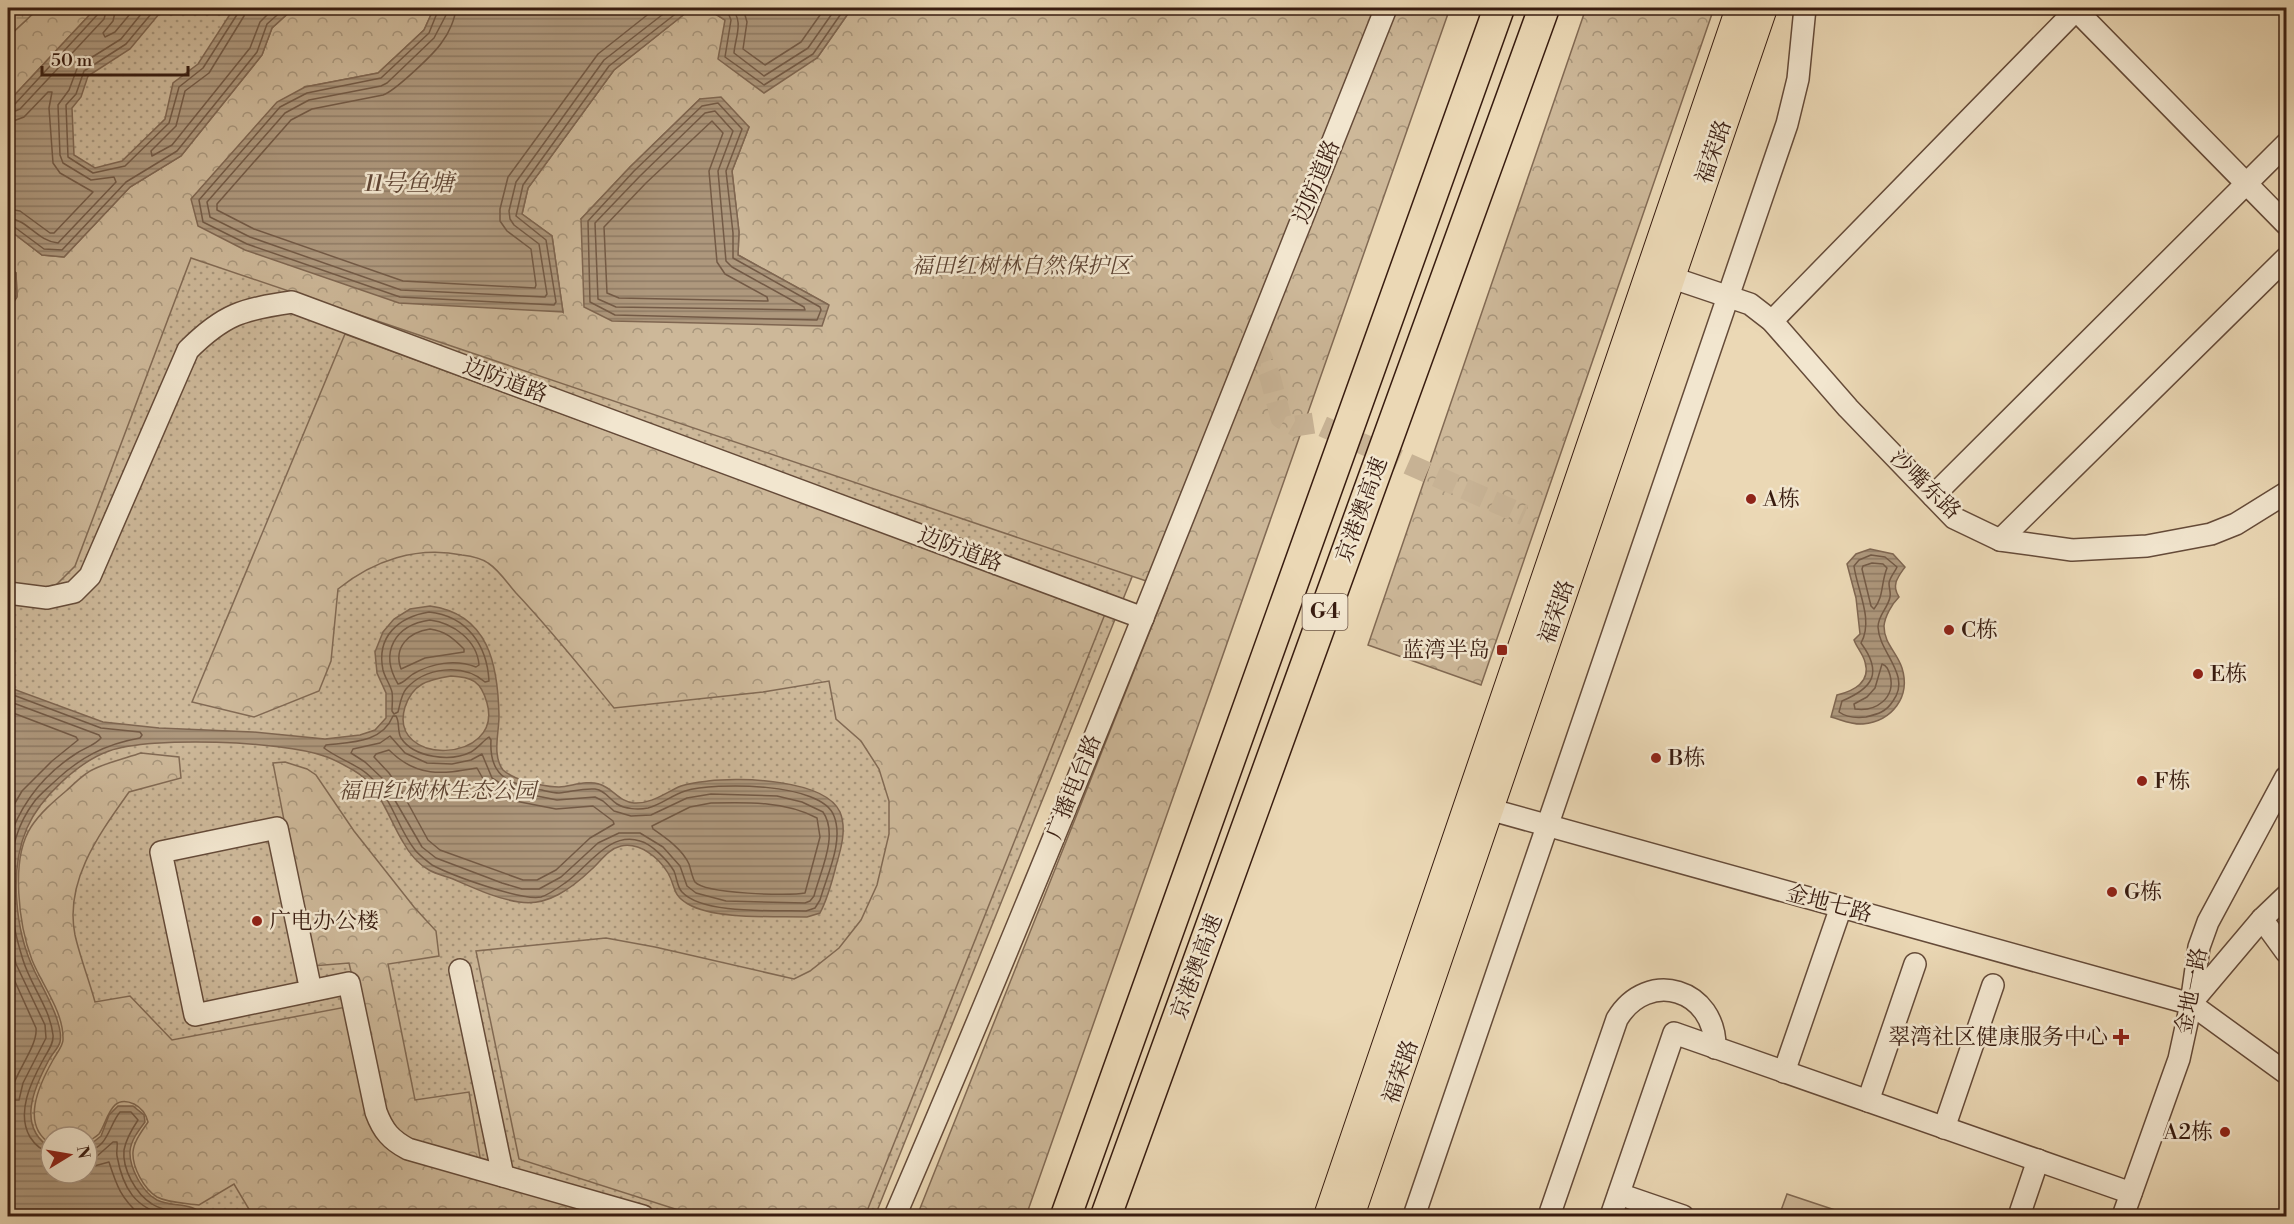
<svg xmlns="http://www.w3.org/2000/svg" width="2294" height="1224" font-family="'Libre Bodoni','Noto Serif SC',serif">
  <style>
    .green { fill: url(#green-dots); stroke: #826a54; stroke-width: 1.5; fill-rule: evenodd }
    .forest { fill: url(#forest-crowns); stroke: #826a54; stroke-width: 1.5; fill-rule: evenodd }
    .wetland { fill: url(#wetland-marsh); stroke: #826a54; stroke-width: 1.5 }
    .pitch { fill: #cdb899; stroke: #826a54; stroke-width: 1.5 }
    .water { fill: url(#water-rules); stroke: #7f6651; stroke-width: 1.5; fill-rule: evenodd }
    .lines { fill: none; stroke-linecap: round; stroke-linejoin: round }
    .shore { stroke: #735a46; stroke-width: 1.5 }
    .minor-tunnel { stroke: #c7b294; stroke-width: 21; stroke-dasharray: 21 10; stroke-linecap: butt }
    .minor-casing { stroke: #654b39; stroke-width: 24 }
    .major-casing { stroke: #381c10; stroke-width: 28 }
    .highway-casing { stroke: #381c10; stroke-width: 33 }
    .minor { stroke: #f2e6cf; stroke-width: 21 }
    .major { stroke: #ebd8b5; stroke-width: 26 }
    .highway { stroke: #ebd8b5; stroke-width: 30 }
    .poi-dot { fill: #8f2418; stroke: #f2e6cf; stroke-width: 2 }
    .labels { text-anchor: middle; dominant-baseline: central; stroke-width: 5; stroke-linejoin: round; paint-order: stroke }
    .shield { fill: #f2e6cf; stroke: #705949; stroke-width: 1.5 }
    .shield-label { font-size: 21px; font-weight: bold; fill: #381c10 }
    .street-label { font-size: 22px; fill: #381c10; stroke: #f2e6cf }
    .park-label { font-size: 22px; font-style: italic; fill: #5d4332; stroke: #f2e6cf }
    .poi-label { font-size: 22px; fill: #381c10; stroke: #f2e6cf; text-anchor: start }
    .water-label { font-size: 24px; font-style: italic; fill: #614736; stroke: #f2e6cf }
  </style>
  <defs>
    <pattern id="green-dots" width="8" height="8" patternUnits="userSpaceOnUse" patternTransform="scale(1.5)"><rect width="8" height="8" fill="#cdb899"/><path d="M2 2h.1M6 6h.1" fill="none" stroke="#a7957b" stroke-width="1.8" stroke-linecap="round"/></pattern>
    <pattern id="forest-crowns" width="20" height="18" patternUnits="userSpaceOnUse" patternTransform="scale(1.5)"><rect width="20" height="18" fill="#cdb899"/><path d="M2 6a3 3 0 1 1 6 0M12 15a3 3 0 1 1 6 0" fill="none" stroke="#a7957b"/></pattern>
    <pattern id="wetland-marsh" width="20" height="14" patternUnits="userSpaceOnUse" patternTransform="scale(1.5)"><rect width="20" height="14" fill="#cdb899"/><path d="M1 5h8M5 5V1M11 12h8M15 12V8" fill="none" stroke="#a7957b"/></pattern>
    <pattern id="water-rules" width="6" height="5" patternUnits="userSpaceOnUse" patternTransform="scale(1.5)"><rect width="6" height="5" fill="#ae987d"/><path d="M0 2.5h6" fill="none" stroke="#8f7b65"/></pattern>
  </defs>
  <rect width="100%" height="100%" fill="#ebd8b5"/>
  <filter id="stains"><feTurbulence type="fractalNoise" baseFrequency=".00333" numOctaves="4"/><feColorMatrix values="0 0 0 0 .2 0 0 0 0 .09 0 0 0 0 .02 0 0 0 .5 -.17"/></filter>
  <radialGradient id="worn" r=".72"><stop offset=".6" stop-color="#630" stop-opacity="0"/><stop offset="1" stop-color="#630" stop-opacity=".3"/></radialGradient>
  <path class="green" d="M8,8h1405l-281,569 -257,639h-867zM51,1137h36v36h-36z"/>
  <g class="forest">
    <polygon points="39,8 96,8 8,102 8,37"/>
    <path d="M294,8h140l-10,22 -46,43 -73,14 258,225 -11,-76 -30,-22 6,-26 86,-118 78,-62h14l19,12 92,38 35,-50h598l-424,1208h-109l250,-628 -976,-330 -116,308 -21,21 -25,2 -21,-5v-273l9,-15 -1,-23 -8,-6v-38l34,26 22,2 66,-70 51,-31 81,-101 10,-27zM700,99l49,28 -17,44 7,61 -1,23 91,50 -248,-86 49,-52z"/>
    <polygon points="1586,8 1714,8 1481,685 1368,645"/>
    <path d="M345,334l760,280 -240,602h-168l-178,-57 -43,-208 130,-13 49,9 139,32 16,-8 29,-23 22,-28 16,-35 12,-51v-33l-10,-32 -18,-28 -25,-22 -7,-38 -66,11 -149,16c-32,-39 -63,-78 -98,-115 -8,-9 -17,-23 -28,-30 -7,-5 -18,-7 -26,-8 -45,-9 -88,5 -124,34l-7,72 -12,30 -65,26 -62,-15z"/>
    <path d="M141,753l38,4 2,21 -52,14c-29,41 -65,89 -54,143 5,22 14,45 20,67l35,-6 42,44 174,-33 32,126 243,83h-193l-4,-4 -6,4h-165l-19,-32 -35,21c-13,-2 -31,-2 -42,-8 -13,-8 -25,-30 -24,-45 1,-11 9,-21 15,-30 -2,-8 -6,-14 -14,-18 -24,-11 -26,17 -35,30 -3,3 -9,6 -12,9v-6h-36v7c-31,-19 -12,-59 2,-84 3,-6 10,-14 10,-20 1,-28 -21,-55 -31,-80 -13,-34 -22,-101 -1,-133 9,-14 22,-25 35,-36 8,-7 18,-18 28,-22 15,-7 32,-11 47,-16z"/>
    <polygon points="285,762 307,769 316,775 354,831 414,907 436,931 439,956 388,964 415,1100 469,1092 481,1163 406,1140 386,1120 349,963 312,966 273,763"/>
  </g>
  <polygon class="wetland" points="8,8 39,8 8,37"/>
  <polygon class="pitch" points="1787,1194 1853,1216 1779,1216"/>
  <g class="water">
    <polygon points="96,8 164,8 130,49 88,76 81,97 72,108 74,155 95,168 122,161 165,119 173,83 198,64 234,8 294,8 272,28 262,55 181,156 130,187 64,257 42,255 8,229 8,102"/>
    <polygon points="434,8 692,8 614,70 528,188 522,214 552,236 563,312 399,303 245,250 198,226 191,199 277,102 305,87 378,73 424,30"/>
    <polygon points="706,8 852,8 817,58 764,93 718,59 725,20"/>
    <polygon points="721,97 749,127 732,171 739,232 738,255 829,305 822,326 612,321 584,307 581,219 630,167 700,99"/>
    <polygon points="8,267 16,273 17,297 8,311"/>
    <path d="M1870,549l23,5 12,13c-7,10 -14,18 -6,30 -7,7 -14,19 -15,29 0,18 13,26 18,42 9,29 -10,53 -39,56 -11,1 -21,-4 -32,-7l6,-22c17,-4 34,-13 28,-33 -2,-8 -8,-14 -11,-22l6,-6 -4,-36 -9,-34 9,-10z"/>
    <path d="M430,606c59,8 68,59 69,110 0,17 -7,40 4,54 3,3 12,8 16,9 10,4 29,8 40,8 13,-1 28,-7 40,-3 14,4 20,18 35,19 18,1 32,-11 47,-17 8,-3 18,-4 27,-5 31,-4 117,-2 132,31 7,17 1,37 -4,54 -4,16 -8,32 -16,47l-13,4c-32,-1 -92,3 -119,-13 -16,-9 -12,-17 -20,-31 -9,-15 -28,-31 -47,-27 -13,3 -20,15 -29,23 -20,19 -45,38 -73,33 -22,-3 -45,-14 -66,-23 -8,-3 -17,-5 -24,-9 -11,-6 -20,-17 -26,-28 -15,-24 -23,-57 -50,-72 -9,-5 -19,-11 -29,-14 -43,-15 -172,-20 -215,-5 -31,11 -69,47 -82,77 -18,41 -12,102 7,142 8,17 30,53 26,72 -1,5 -7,11 -10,16 -16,29 -34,69 1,90v25h36v-26l14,-11 8,-21 9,-9h15l11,9 1,7c-6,8 -14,18 -15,29 -1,16 12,41 27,49 16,8 35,1 47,16h-196v-70l4,-19 -4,-22v-418l95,35 56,6 94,4 72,7 35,-4 15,-5 11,-12v-25l-9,-20 -2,-21 8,-20 11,-13 16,-10zM451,676c21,1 30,5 36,27 17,61 -100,64 -82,4 8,-24 23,-27 46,-31z"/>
  </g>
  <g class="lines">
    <g class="shore">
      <polyline points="116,8 113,21 103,33 105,37 115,32 135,8"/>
      <polyline points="156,8 126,44 84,71 76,94 66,105 68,157 93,173 125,166 169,123 179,87 203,68 238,13 239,8"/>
      <polyline points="246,8 244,16 209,73 185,91 176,126 151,151 152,156 172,145 250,48 260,22 274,8"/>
      <polyline points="439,8 429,33 381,78 307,93 280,107 199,200 203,222 247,244 400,297 554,305 556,302 546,240 516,216 523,185 609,66 683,8"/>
      <polyline points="447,8 446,15 434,38 387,83 381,86 309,100 285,113 207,202 210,217 250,237 401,290 545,297 547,294 539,244 514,225 510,219 509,211 516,182 604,60 671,8"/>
      <path d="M456,8c-1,11 -7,25 -14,34 -7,11 -47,49 -59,53l-71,14 -21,11 -74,84v6l37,19 149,52 132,7 1,-3 -5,-36 -24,-18 -7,-10v-12l8,-32 90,-123 58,-46"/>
      <polyline points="717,8 729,15 731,20 725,57 764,85 813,54 845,8"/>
      <path d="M730,8c15,11 5,30 4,45l30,23 44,-28 28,-40"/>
      <polyline points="743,8 747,22 743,49 765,65 801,42 825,8"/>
      <polygon points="718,103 742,129 726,171 733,233 733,258 820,307 821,310 817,320 615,315 590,302 588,221 634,171 702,106"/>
      <polyline points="8,106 15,104 98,14 100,8"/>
      <polygon points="715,111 733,131 718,171 726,261 732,267 804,307 805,310 616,307 598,299 595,223 640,176 705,113"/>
      <polyline points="8,114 20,109 104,19 107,8"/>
      <polygon points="712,121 723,133 709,171 717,262 725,274 767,297 768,301 619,298 607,293 604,227 646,183"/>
      <polyline points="8,123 24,117 48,92 52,92 49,108 53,163 60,173 93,192 54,233 50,233 20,211 8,209"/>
      <path d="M8,218c19,1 29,23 50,25l58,-61 -2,-5 -23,3 -28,-17 -3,-8 -2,-50 11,-15 9,-24 43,-27 25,-31"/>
      <polyline points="8,225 13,226 44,249 62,250 126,182 177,151 257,52 267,24 285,8"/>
      <path d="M1871,555l14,2 12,10c-2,5 -7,10 -8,16 0,5 2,10 1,14 -2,11 -12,18 -12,30 1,26 34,48 15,74 -7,11 -15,13 -27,16 -9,1 -20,0 -27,-5l3,-11c31,-13 41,-28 19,-58 13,-23 -4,-53 -7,-77l5,-6z"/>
      <path d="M1872,563l11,1 4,4c-6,14 -3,29 -13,41l-3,-3 -9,-37 1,-3z"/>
      <path d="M429,612c38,4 58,33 60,69l-4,1c-22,-19 -60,-15 -79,7 -5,6 -6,16 -8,23l-4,2 -2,-3c0,-6 1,-13 0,-19 -2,-8 -7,-14 -9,-22 -7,-34 16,-53 46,-58z"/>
      <path d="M430,620c23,3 47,20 49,45l-3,2c-21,-8 -44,-4 -63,7 -6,4 -9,9 -15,10 -19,-32 -3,-59 32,-64z"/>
      <path d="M430,629c15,2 23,9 34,20v3l-39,6 -24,11c-8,-22 8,-37 29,-40z"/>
      <path d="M1882,664c5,2 6,5 8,11 6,23 -14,37 -35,34l-1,-5 13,-7 8,-9z"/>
      <path d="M8,693l93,35 39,4 2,3 -2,3c-35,6 -61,20 -87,45 -6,6 -14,12 -19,19 -34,45 -27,108 -11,158 8,26 27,48 30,75 1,9 -6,17 -10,25 -12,22 -27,53 -13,77 5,8 11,14 21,15"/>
      <path d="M8,701l91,34 2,3c-6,7 -16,10 -24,15 -33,21 -57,52 -69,89"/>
      <polyline points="8,711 76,737 78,740 52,761 22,791 8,815"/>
      <path d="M396,716c4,6 1,15 5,22 13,20 50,24 70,14 7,-4 12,-11 18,-15l2,3c-2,34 15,43 45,49 7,1 16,4 23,4 12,-1 23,-5 36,-4 10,1 14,10 22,15 8,5 21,6 31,4 13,-3 24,-13 37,-17 29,-9 137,-9 149,25 10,25 -7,59 -14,84l-5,8 -9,3c-30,-1 -103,4 -124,-19 -5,-5 -5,-14 -8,-21 -6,-10 -22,-27 -34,-30 -32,-10 -52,27 -75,42 -7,5 -17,12 -24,14 -20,4 -90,-22 -109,-32 -5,-4 -13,-10 -17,-15 -16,-20 -22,-47 -39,-67 -14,-18 -35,-22 -52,-35l2,-3c25,-3 56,-2 67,-29z"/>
      <path d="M390,736l15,17 22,10 25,1 19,-4 11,-6 10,24 20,13 45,9 38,-3 8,4 11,10 17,5 20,-1 36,-17 24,-4 66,2 25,6 21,10c16,23 -3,60 -9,84l-4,5 -5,2 -79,-2 -30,-8 -9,-7 -7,-20 -17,-19 -23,-14h-21l-21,10 -37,34 -22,12h-17l-20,-6 -66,-25 -14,-11 -40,-69 -17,-16 -14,-9 2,-4 27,-6z"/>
      <path d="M389,750c28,28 53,24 88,18l10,18 23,14 46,9 37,-3 20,15 1,3 -24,14 -34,32 -19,10h-14l-83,-30 -12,-10 -25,-46 -14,-21 -15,-16 2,-3z"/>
      <path d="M711,803c35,-1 74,-2 106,15l3,19 -15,56c-16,3 -100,1 -110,-11 -3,-5 -4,-12 -6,-18 -7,-15 -23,-26 -36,-35l-1,-3 38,-19z"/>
      <polyline points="8,929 16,964 45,1025 46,1038 23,1083 19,1100 8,1100"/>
      <path d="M8,966l28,62c2,17 -19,42 -24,61l-4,2"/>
      <path d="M87,1151c21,-3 22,-26 33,-39h11l7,8c-6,9 -12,19 -14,30 -2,19 12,44 28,54 10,7 29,8 41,10l3,2"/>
      <path d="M87,1159l9,-2 17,-15h4c1,4 -1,9 0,14 6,33 18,52 51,60"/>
      <path d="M87,1168l22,-6c8,25 12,36 32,54"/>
    </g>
    <polyline class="minor-tunnel" points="1247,356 1261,356 1270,377 1281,418 1296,426 1315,423 1524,515"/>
    <defs>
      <g id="minor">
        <polyline points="2074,8 2286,224"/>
        <polyline points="1658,273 1750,304 1772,321 1848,408 1954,518 2000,540 2072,550 2147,546 2211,534 2236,524 2286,493"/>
        <polyline points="1772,321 2078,8"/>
        <polyline points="1933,496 2286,144"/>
        <polyline points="2000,540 2286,258"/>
        <path d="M8,593l39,5 27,-6 16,-16 98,-226c36,-36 55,-41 104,-48l851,316"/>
        <polyline points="1474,805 2191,1004 2286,1073"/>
        <polyline points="2262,919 2286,952"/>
        <polyline points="460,970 503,1176"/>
        <path d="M311,991l-34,-163 -116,24 34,163 154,-32 27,129c7,19 15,28 32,37l235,67"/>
        <polyline points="2191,1003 2262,919 2286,896"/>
        <polyline points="1784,1072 1841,907"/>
        <polyline points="1868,1101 1915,964"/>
        <polyline points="1944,1128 1993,985"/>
        <polyline points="1619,1194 1683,1216"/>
        <path d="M895,1216c172,-399 330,-805 491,-1208"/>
        <polyline points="1414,1216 1787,124 1798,79 1805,8"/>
        <path d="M1549,1216l68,-197c31,-51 99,-30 98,29"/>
        <polyline points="1611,1216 1674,1033 2131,1193"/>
        <polyline points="2019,1216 2038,1160"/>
        <polyline points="2123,1216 2179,1059 2191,1004 2199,947 2208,922 2286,777"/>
      </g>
      <g id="major">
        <polyline points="1327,1216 1739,8"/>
        <polyline points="1351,1216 1764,8"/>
      </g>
      <g id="highway">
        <polyline points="1066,1216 1499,8"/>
        <polyline points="1106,1216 1544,8"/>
      </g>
    </defs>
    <use href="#minor" class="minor-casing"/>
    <use href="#major" class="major-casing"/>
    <use href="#highway" class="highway-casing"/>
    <use href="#minor" class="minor"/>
    <use href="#major" class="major"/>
    <use href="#highway" class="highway"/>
  </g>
  <g class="poi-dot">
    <circle cx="1751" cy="499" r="6"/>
    <circle cx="1949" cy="630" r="6"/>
    <rect x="1496" y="644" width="12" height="12" rx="3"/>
    <circle cx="2198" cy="674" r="6"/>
    <circle cx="1656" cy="758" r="6"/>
    <circle cx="2142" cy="781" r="6"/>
    <circle cx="2112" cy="892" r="6"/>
    <circle cx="257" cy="921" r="6"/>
    <path d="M2118 1028h6v6h6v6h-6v6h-6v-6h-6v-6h6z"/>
    <circle cx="2225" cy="1132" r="6"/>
  </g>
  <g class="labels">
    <rect class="shield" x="1302.5" y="594" width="45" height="36" rx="4.5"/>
    <g class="shield-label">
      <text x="1325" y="612">G4</text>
    </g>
    <g class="street-label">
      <text transform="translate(1714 152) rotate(-71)">福荣路</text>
      <text transform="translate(1317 182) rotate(-68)">边防道路</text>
      <text transform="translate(505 381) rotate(20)">边防道路</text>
      <text transform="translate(1925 485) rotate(44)">沙嘴东路</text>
      <text transform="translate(1362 510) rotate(-70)">京港澳高速</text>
      <text transform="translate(960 550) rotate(20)">边防道路</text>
      <text transform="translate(1557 612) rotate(-71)">福荣路</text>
      <text transform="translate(1074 787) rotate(-68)">广播电台路</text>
      <text transform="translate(1829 904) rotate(15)">金地七路</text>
      <text transform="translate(1197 967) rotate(-70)">京港澳高速</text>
      <text transform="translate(2192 991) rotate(-79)">金地一路</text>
      <text transform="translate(1401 1072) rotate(-71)">福荣路</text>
    </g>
    <g class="park-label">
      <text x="1021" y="266">福田红树林自然保护区</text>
      <text x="437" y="791">福田红树林生态公园</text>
    </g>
    <g class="poi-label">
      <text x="1763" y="499">A栋</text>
      <text x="1961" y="630">C栋</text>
      <text x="1490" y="650" text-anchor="end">蓝湾半岛</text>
      <text x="2210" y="674">E栋</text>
      <text x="1668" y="758">B栋</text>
      <text x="2154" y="781">F栋</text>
      <text x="2124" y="892">G栋</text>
      <text x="269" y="921">广电办公楼</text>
      <text x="2108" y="1037" text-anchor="end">翠湾社区健康服务中心</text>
      <text x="2213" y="1132" text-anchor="end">A2栋</text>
    </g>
    <g class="water-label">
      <text x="409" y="184">11号鱼塘</text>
    </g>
  </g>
  <rect width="2294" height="1224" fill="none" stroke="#ebd8b5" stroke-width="30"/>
  <rect x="9" y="9" width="2276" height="1206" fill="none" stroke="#381c10" stroke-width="3"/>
  <rect x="15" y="15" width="2264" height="1194" fill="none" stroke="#381c10" stroke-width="1.5"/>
  <g transform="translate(69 1155) rotate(79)"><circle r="28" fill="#f2e6cf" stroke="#a89583" stroke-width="1.5"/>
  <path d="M0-4.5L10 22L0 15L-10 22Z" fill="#8f2418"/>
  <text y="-9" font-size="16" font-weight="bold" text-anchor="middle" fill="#381c10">N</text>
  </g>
  <path d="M42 66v9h146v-9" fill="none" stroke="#381c10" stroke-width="3"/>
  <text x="51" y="66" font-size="18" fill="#381c10" stroke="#f2e6cf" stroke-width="4.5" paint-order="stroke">50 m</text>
  <rect width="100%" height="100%" filter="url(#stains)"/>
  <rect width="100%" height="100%" fill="url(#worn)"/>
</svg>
